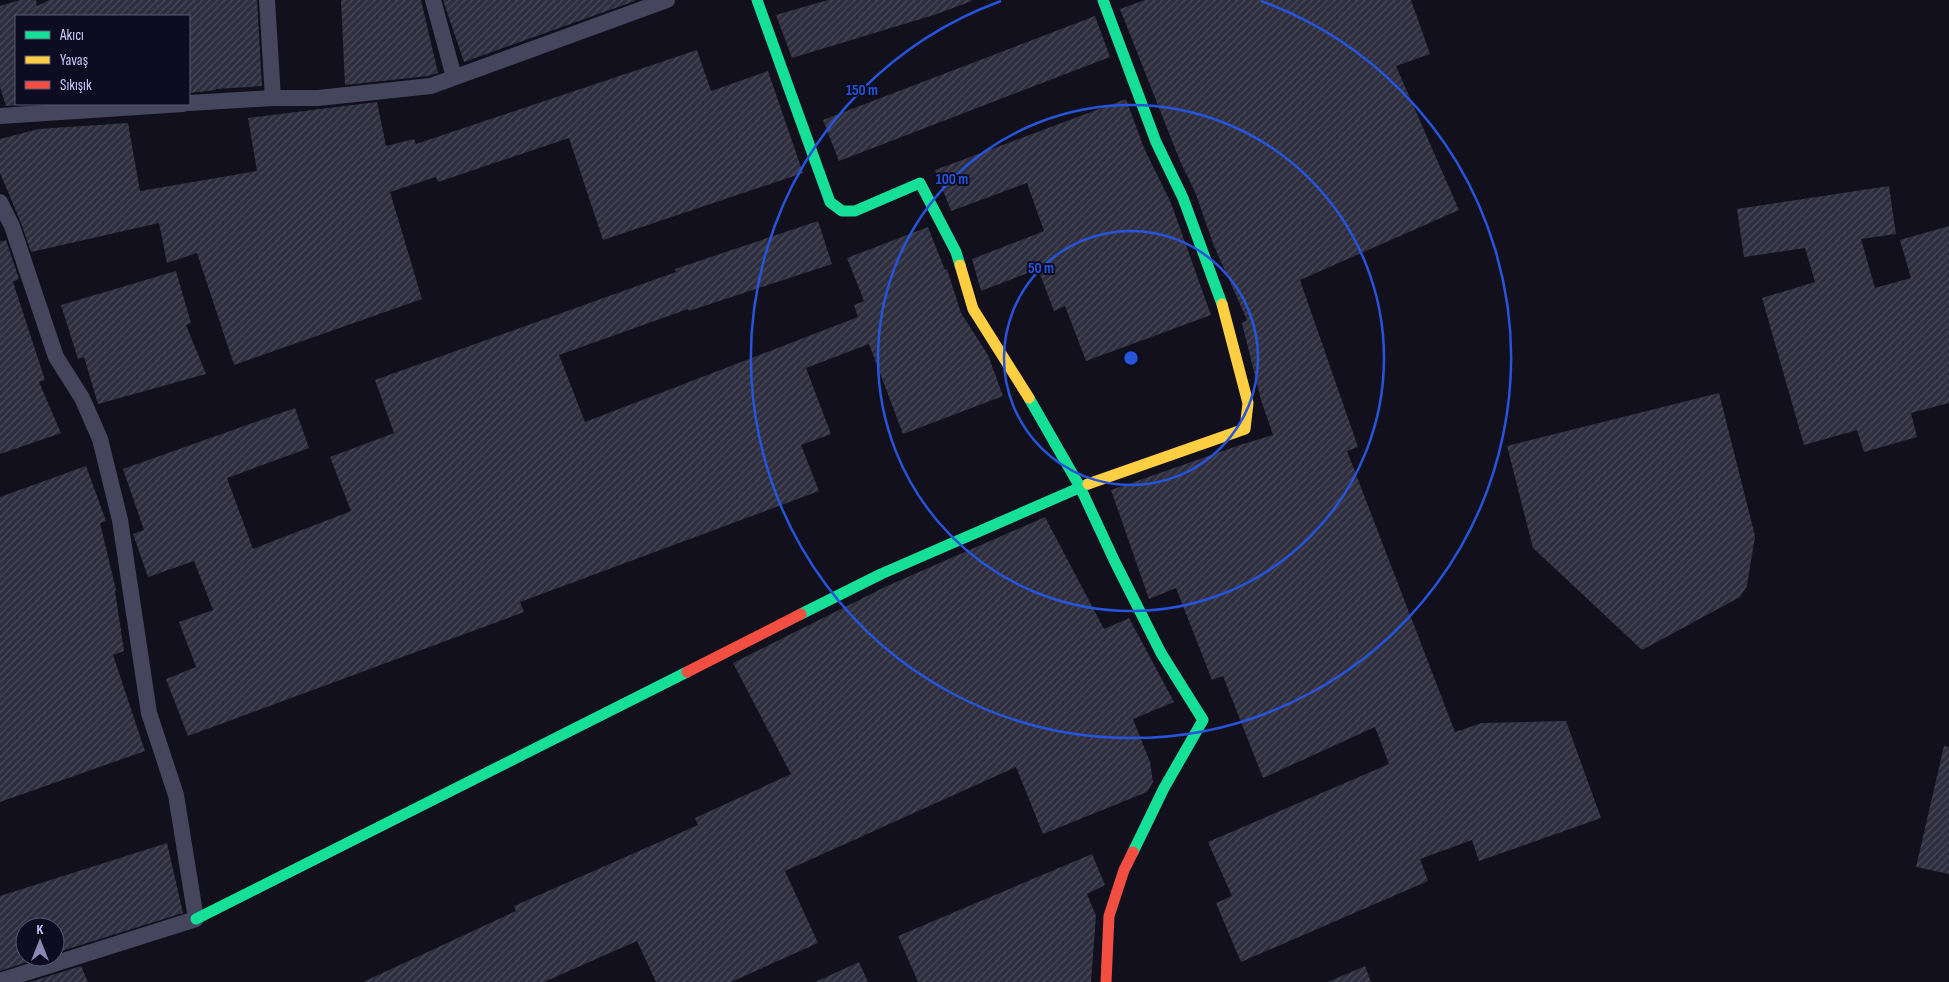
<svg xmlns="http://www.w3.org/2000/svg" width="1949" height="982" font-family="'Sofia Sans Condensed',sans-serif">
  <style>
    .building { fill: url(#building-hatch) }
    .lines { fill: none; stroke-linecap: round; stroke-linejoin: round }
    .street { stroke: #45465d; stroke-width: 16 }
    .fast { stroke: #16e098; stroke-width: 11 }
    .slow { stroke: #ffcf43; stroke-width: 11 }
    .jam { stroke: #f24e42; stroke-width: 11 }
    .ring { fill: none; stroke: #2654da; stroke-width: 2.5 }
    .centre { fill: #2654da; stroke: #0d0c20; stroke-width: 2.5 }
    .ring-label { font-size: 15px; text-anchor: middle; font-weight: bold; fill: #2654da; stroke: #0d0c20; stroke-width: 4; stroke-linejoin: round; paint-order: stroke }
  </style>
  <defs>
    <pattern id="building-hatch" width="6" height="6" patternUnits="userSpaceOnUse" patternTransform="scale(1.25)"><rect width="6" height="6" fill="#2e2e3e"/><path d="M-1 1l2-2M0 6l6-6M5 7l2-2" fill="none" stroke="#4b4b5b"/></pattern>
  </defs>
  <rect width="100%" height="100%" fill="#11101c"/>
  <g class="building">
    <polygon points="20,0 36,0 37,6 49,0 257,0 262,86 216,89 216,90 189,93 189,16 16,16 16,105 6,106 0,87 0,6"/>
    <polygon points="341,0 421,0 438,73 428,76 345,85"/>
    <polygon points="443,0 635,0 635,1 464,62"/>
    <polygon points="828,0 971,0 972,1 937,14 792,58 776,15"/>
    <polygon points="1145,0 1411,0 1430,54 1396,66 1459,210 1300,280 1358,447 1347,451 1455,732 1482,723 1566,721 1601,818 1479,861 1472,840 1420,859 1428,881 1241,962 1216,903 1232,896 1208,842 1389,764 1375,727 1263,778 1223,676 1212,680 1176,588 1149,599 1111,490 1240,445 1273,435 1261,400 1242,323 1247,320 1214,246 1195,192 1180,161 1120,9"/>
    <polygon points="1095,16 1110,57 839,161 823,120"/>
    <polygon points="697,50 711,91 768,71 803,173 603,240 569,138 438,182 436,177 390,192 422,299 234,365 197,253 167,263 159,223 31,252 21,223 0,173 0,139 39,129 128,123 140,191 257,171 248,118 377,102 386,146 414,139 416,144"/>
    <polygon points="1126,99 1144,148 1171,203 1211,315 1086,361 1065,306 1054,311 1038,269 981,291 972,259 1044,231 1027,183 951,211 935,170"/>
    <polygon points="1889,186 1896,234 1861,239 1875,288 1911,278 1900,240 1949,226 1949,403 1911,413 1917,437 1864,452 1857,430 1804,445 1762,298 1815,282 1805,248 1744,257 1737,209"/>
    <polygon points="818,221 832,264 689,311 688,309 559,355 585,422 858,317 854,305 864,301 847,258 928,227 945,270 947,269 961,313 988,355 1003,396 903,434 869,344 806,368 831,434 801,445 819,491 520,602 524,612 188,736 166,679 196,667 179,622 213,610 194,561 148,577 133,534 144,530 123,469 295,408 309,448 227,478 253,549 351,511 330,457 394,433 375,380 676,272 675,269"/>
    <polygon points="6,240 19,279 13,282 45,380 39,382 61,433 0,454 0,242"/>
    <polygon points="176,271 191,323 186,325 206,374 98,404 84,357 78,359 61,305"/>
    <polygon points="1719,393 1755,536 1747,586 1740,597 1642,650 1533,548 1507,446"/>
    <polygon points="86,466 106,521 100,523 116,590 115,591 124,651 113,655 145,751 0,802 0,497"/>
    <polygon points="1045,517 1104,629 1129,618 1174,702 1133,719 1150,762 1153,782 1147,792 1043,834 1016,767 785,871 818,943 731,982 656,982 637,941 544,982 363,982 516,911 514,906 698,825 695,818 791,774 733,663 887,586"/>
    <polygon points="1944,746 1949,747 1949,874 1916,867"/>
    <polygon points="167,843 183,913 55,953 55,927 25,927 25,957 43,957 0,971 0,896"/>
    <polygon points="1092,854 1105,885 1087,894 1096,916 1091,982 918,982 898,936"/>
    <polygon points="859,962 868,982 815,982"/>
    <polygon points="81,966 88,982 30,982"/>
    <polygon points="1365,966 1371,982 1328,982"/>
  </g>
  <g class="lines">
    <g class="street">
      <polyline points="267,0 273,98"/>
      <polyline points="433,0 454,77"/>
      <polyline points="189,103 273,98 318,98 431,86 667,0"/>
      <polyline points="0,116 183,104"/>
      <polyline points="0,202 12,226 56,357 82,398 100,439 120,520 149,713 176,795 196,919 0,981"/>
    </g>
    <g class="fast">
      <polyline points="757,0 830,202 842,211 855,211 920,183 956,252 960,265"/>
      <polyline points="1103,0 1156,142 1183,198 1222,304"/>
      <polyline points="1029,398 1080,487 1115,562 1161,653 1203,720 1164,788 1133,852"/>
      <polyline points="801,614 881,574 1088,484"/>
      <polyline points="196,919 687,672"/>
    </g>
    <g class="slow">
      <polyline points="960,265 973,309 1029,398"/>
      <polyline points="1088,484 1245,429 1248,403 1222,304"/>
    </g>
    <g class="jam">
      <polyline points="687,672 801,614"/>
      <polyline points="1106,982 1109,916 1124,870 1133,852"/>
    </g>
  </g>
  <g class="ring">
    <circle cx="1131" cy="358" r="127"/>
    <circle cx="1131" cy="358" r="253"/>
    <path d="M1261 1A380 380 0 1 1 1001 1"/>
  </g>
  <circle cx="1131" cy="358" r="8" class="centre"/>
  <g class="ring-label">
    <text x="862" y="95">150 m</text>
    <text x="952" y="184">100 m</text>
    <text x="1041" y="273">50 m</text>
  </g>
  <rect x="15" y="15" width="175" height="90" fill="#0d0c20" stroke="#595879"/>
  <rect x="25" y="31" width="25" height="8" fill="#16e098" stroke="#595879"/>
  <text x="60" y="40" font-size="15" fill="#cbcbff">Akıcı</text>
  <rect x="25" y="56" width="25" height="8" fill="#ffcf43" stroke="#595879"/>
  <text x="60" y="65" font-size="15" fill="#cbcbff">Yavaş</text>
  <rect x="25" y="81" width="25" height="8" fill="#f24e42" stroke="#595879"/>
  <text x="60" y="90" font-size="15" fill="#cbcbff">Sıkışık</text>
  <g transform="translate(40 942)"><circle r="24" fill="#0d0c20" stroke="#595879"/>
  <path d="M0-4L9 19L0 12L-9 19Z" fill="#8a8ab0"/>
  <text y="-8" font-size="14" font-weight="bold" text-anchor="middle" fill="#cbcbff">K</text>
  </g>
</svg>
